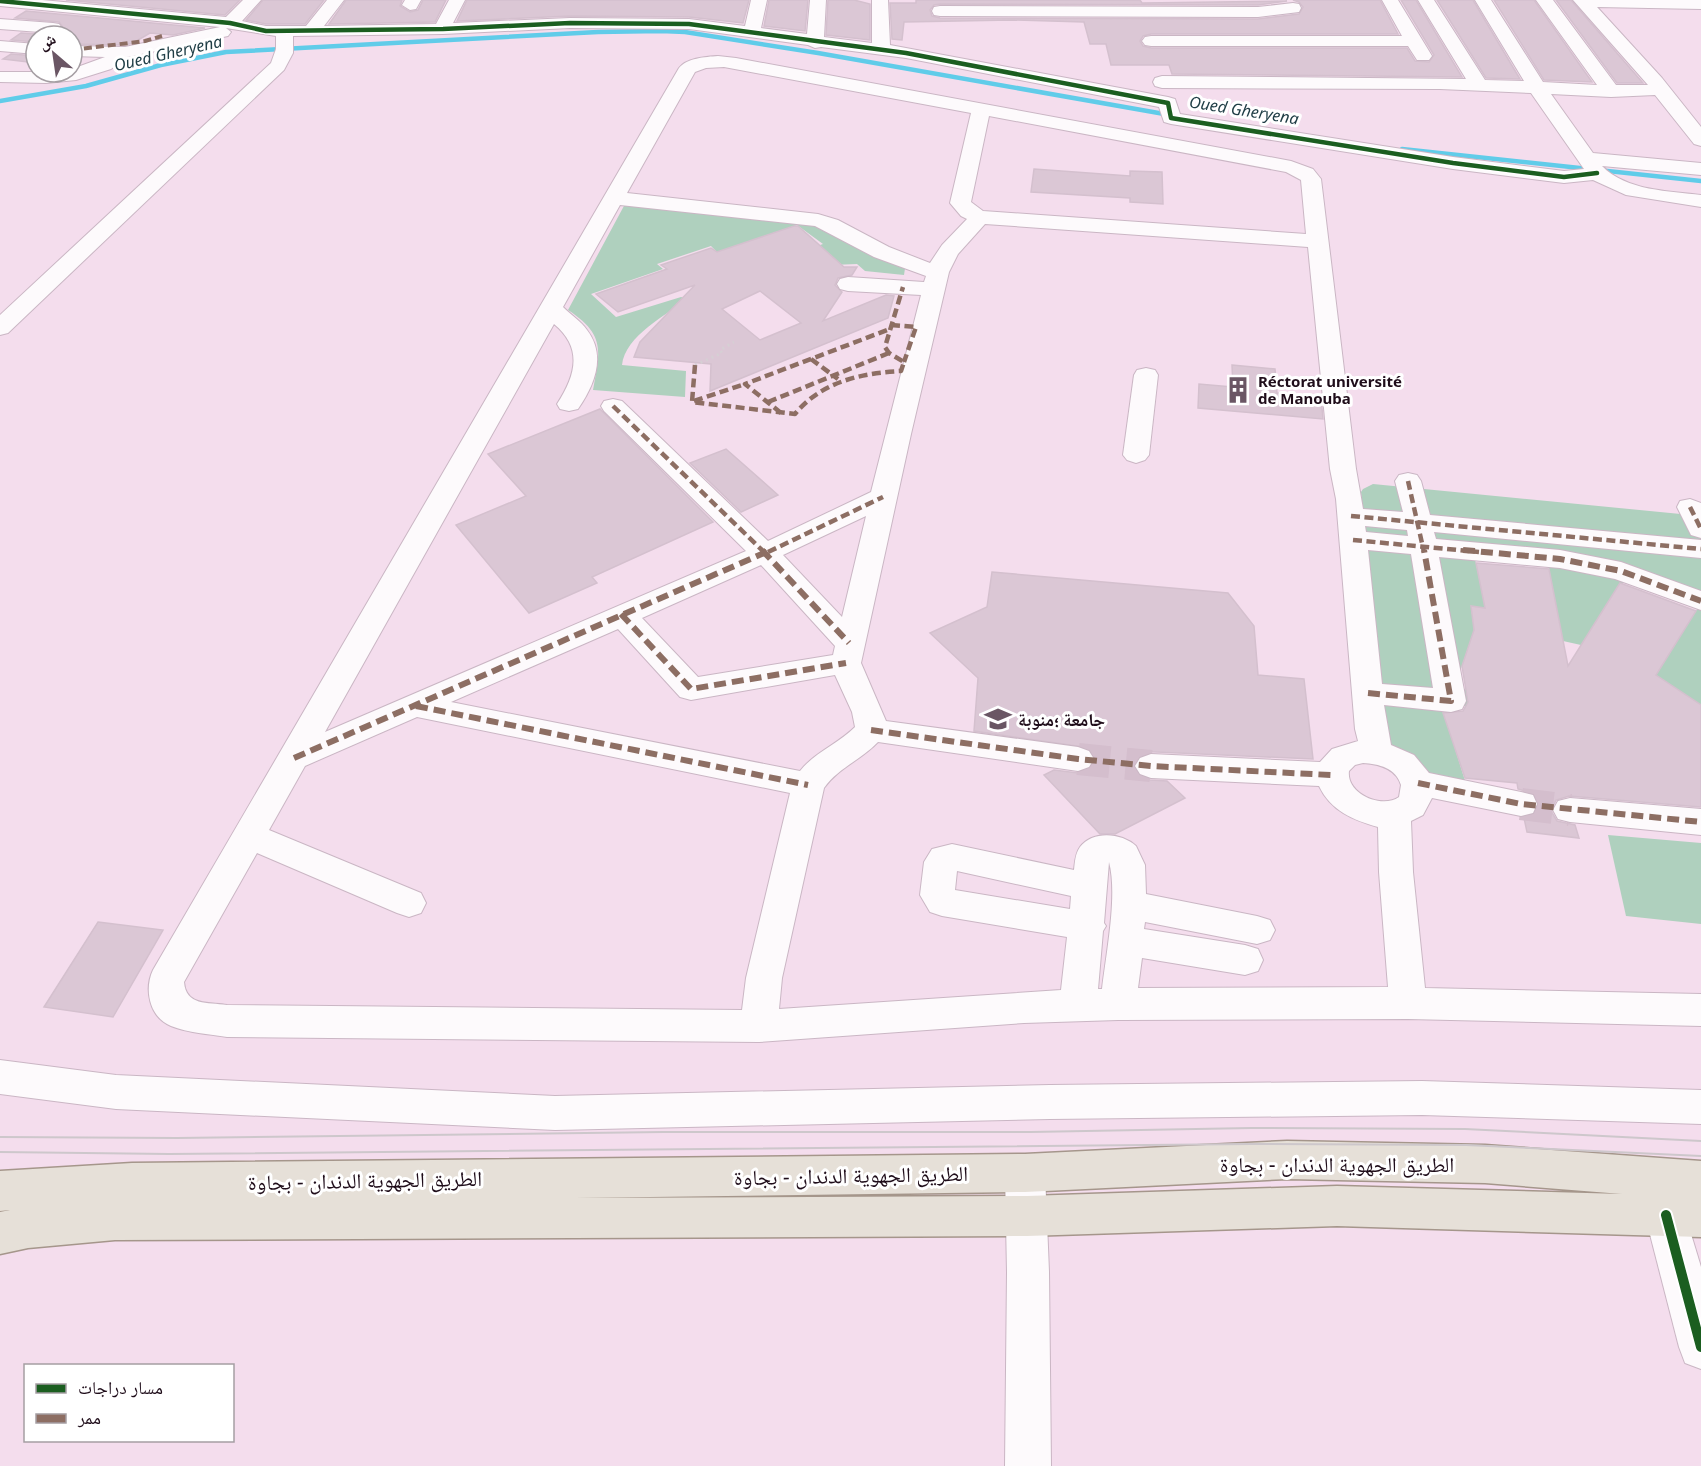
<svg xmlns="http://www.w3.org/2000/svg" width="1701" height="1466" font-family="'Noto Sans','Noto Naskh Arabic',sans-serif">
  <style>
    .green { fill: #afd0be }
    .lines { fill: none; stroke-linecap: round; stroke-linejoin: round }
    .stream { stroke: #60cce9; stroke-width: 4.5 }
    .building { fill: #dbc7d5; stroke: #d4c0ce; stroke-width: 1.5; fill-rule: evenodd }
    .minor-tunnel { stroke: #d4becd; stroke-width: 32; stroke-dasharray: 32 16; stroke-linecap: butt }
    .minor-casing { stroke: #cab6c4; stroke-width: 2 }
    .major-casing { stroke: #a5968b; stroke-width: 3 }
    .path { stroke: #d6cfd4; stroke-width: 3; stroke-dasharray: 2 4; stroke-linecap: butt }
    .minor { fill: #fdfafc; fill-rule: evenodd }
    .major { fill: #e6e0d8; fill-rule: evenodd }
    .tram { stroke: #cdc7cb; stroke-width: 2 }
    .quiet-far2 { stroke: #8d6e63; stroke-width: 4; stroke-dasharray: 8 4; stroke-linecap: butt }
    .quiet-far1 { stroke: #8d6e63; stroke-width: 4.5; stroke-dasharray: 9 4.5; stroke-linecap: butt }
    .quiet { stroke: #8d6e63; stroke-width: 6; stroke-dasharray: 12 6; stroke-linecap: butt }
    .cycleway-far1-casing { stroke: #fff; stroke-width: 7 }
    .cycleway-casing { stroke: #fff; stroke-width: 14 }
    .cycleway-far1 { stroke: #1b5e20; stroke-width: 4.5 }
    .cycleway { stroke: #1b5e20; stroke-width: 10 }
    .labels { text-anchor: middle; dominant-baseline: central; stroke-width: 6; stroke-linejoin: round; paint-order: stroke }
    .far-poi-label { font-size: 15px; font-weight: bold; fill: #1f0d1a; stroke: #fff; text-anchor: start }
    .far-water-label { font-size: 16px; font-style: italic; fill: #203e46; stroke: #fff }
    .poi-label { font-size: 18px; font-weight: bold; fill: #1f0d1a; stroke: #fff; text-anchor: start }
    .near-street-label { font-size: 21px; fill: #1f0d1a; stroke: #fff }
  </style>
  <rect width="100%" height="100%" fill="#f4dded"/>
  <g class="green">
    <path d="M625,204l197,19 84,39 -2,13 -39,-4 -8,-7 -103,4 69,-24 -26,-19 -80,27 -6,-6 -54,18 6,5 -72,25 25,23 65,-20 8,2c-22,15 -64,37 -67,66l64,6 -1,26 -92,-7c7,-39 13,-55 -25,-80z"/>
    <polygon points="1373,484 1701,516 1701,705 1656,675 1699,606 1625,580 1581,645 1563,641 1548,564 1475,559 1483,598 1516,601 1517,611 1471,607 1474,630 1454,689 1527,692 1532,712 1441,704 1467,787 1428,778 1388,747 1361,492 1363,489"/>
    <polygon points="1608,835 1701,843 1701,924 1626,916"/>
  </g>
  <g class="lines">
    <g class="stream">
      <polyline points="0,101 86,86 161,65 226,52 598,32 661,31 685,32 818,53 1170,115"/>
      <polyline points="1402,149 1701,181"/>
    </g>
  </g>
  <g class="building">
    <polygon points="66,0 240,0 225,15"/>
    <polygon points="263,0 324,0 305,24 266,24 246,20"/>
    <polygon points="346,0 402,0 400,6 410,12 418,10 423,0 446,0 435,22 329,24"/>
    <polygon points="467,0 749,0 743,23 689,17 570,16 457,21"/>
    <polygon points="769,0 808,0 805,31 764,26"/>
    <polygon points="828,0 854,0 870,4 870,40 826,35"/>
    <polygon points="916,0 1140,0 1142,3 1287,1 1258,5 940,4 934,5 930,10 932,16 940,18 1258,19 1299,14 1303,7 1299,2 1293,0 1380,0 1398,34 1151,34 1143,36 1140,41 1143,46 1151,48 1407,48 1415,61 1429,62 1434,55 1401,0 1416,0 1462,77 1172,74 1169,65 1111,65 1106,44 1090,44 1084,22 1012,20 904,22 902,40 892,39 890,3 916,3"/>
    <polygon points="1437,0 1473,0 1520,79 1486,78"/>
    <polygon points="1494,0 1534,0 1592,82 1544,80"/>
    <polygon points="1556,0 1571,0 1643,83 1617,83"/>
    <polygon points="26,11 205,28 173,35 150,33 133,43 125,45 72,44 72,36 36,36 36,42 11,40 21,33 53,35 59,34 64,29 59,22 15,18"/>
    <polygon points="11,54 36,56 36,63 3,59"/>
    <polygon points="1034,169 1130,176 1130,171 1162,172 1163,204 1130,202 1130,198 1031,192"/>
    <path d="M794,226h4l46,41h13l-5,8 -14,3 -3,7 7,7 -19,29 63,-26 8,1 -6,22 -178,73 1,-27 -77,-7 6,-15 55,-57 -77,27 -22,-18 71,-25 -6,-4 50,-17 6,4zM760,291l41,32 -41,17 -38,-31z"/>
    <polygon points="1232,365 1275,369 1277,393 1321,397 1323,419 1198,408 1199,384 1233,387"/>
    <polygon points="600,409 713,522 592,577 597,583 529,613 456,525 526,496 488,454"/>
    <polygon points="726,449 778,495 741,512 690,463"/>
    <polygon points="1476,563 1549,569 1568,666 1620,583 1696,611 1656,675 1701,705 1701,807 1569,796 1556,800 1551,811 1557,821 1575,825 1579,838 1527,832 1524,818 1535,814 1539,805 1535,794 1518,789 1517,783 1465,778 1443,713 1463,711 1468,702 1462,666 1474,630 1471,606 1485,608"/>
    <polygon points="992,572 1228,593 1254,626 1258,675 1304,679 1313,759 1135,751 1140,756 1133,765 1138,775 1150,780 1167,781 1185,798 1115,834 1100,834 1044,775 1054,770 1078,773 1090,769 1096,760 1092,752 1097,749 974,731 978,678 930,633 987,607"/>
    <polygon points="98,922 163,930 113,1017 44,1007"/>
  </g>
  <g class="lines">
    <g class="minor-tunnel">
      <polyline points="1078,759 1151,766"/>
      <polyline points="1521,804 1570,810"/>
    </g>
    <defs>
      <g id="minor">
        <path d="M0,0h42l184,17 17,-17h18l-19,21 24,5h40l21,-26h17l-20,26 112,-2 13,-24h16l-12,23 117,-5 119,1 56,7 6,-26h16l-6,28 46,6 3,-34h16l-2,37 48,6v-43h16l2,45 278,52 7,2 5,15 273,43 111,14 20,-2 -53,-76 -91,-4 -278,-1 -7,-2 -2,-4 2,-4 7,-2 304,3 -48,-79h16l51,80 39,1 -49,-81h16l52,82 54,3 -61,-85h17l63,85h32l-75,-85h128v9l-104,-2 65,71 39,49v19l-7,-2 -39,-49 -44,2 -60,-3 42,59 108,10v12l-99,-9c24,25 68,25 99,29v12l-75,-12 -33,-15 -29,3 -111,-14 -282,-45 -7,-2 -5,-15 -253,-49 -85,-11 -6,1 -7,-3 -119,-16 -119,-1 -127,6 -150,2v17l-9,17 -276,263 -8,2v-20l271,-252 5,-14v-13l-50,-8 5,4 -3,4 -101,21 -16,12 -35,11 -30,3 -46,-1v-10h72v-3l33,-12 -33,-1v-10l53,1 95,-20 -220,-21z"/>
        <polygon points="405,0 421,0 416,9 410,10 402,5"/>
        <polygon points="1382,0 1398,0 1432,56 1429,60 1417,60 1408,46 1151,46 1145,45 1142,41 1145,37 1151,36 1402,36"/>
        <polygon points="1293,3 1299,4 1301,8 1299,12 1258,17 940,16 934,15 932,11 934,7 940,6 1258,7"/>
        <polygon points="0,19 53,23 59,24 62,28 59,32 53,33 0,29"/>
        <polygon points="0,41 36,44 36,54 0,51"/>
        <path d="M718,56l18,2 555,103 22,8 8,10 35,290 7,40 40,3 -8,-31 4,-6 9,-2 9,2 4,6 9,34 271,25v18l-267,-26 2,7 124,11 61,12 80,29v19l-86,-31 -55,-11 -121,-11 27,144 -4,8 -11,3 -67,-7 7,40 23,10 15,18 92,19 12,3 4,9 -4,9 -12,3 -89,-18 -9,17 -12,6 2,51 12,116 276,6v32l-293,-7 -290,1 -94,3 -265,19 -532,-5c-18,-3 -39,-4 -56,-11 -22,-9 -27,-37 -18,-56l526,-902c8,-10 26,-11 39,-12zM724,67l247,46 -21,90 11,13 6,3 -25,26 -12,18 -41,-16 -51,-27 -20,-6 -191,-21 68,-121 11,-4zM989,116l297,56 15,8 5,54 -323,-23 -12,-9zM620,205l195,21 59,31 52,19 -2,6 -76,-5 -8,2 -3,5 3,5 8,2 73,4 -50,197 -103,49 -146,-140 -9,-2 -9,2 -3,5 3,5 142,140 -421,181 229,-408c29,24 22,51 3,80l3,5 9,2 9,-2c16,-23 29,-53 9,-79 -6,-9 -16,-15 -24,-23zM985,224l323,23 22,222 6,30 19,230 3,12 -26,8 -12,13 -169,-8 -11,4 -5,8 5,8 11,4 168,8c12,25 34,34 59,41l1,45 9,115 -250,1 4,-30 103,17 13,-4 5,-11 -5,-11 -13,-4 -101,-16 1,-7 112,22 13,-4 5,-10 -5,-10 -13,-4 -111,-22 -1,-29 -9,-19c-14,-13 -43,-16 -56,1 -5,7 -5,15 -6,23l-122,-26 -20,5 -8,13 -4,33 10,17 12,4 125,21 -6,53 -282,19 3,-31 42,-190c14,-20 37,-28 54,-46l200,29 11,-4 5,-8 -5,-8 -11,-4 -192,-26 -25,-58 50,-229 38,-162 9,-18zM866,516l-24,101 -59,-62zM1365,526l42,4 1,6 -42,-4zM1368,550l43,4 22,134 -51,-4zM761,565l74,81 -2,9 -135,22 -56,-59zM618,629l62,68 11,3 144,-25 17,37 3,15c-17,17 -40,25 -55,44l-349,-69zM417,717l373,76 -44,185 -4,32 -515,-5c-20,-3 -41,1 -43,-23l73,-129 140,60 12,4 12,-4 5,-10 -5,-10 -152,-63 36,-64zM1363,763c16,1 33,5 38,22l-2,12c-17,12 -53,-3 -50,-26l6,-6zM1109,862c9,33 -3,92 -7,127h-4l5,-58 3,-5 -2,-3zM957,871l114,25 -1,13 -115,-19z"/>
        <polygon points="1146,368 1155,370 1158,375 1149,455 1145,460 1136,463 1127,460 1123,455 1134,375 1137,370"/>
        <polygon points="1690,499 1701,503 1701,538 1691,535 1677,507 1680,501"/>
        <polygon points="1570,798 1701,809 1701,835 1570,822 1558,819 1553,810 1558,801"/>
        <polygon points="0,1060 116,1075 555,1096 1050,1085 1422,1081 1701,1090 1701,1124 1422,1115 1050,1119 555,1130 116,1109 0,1094"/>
        <polygon points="1025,1154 1039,1160 1045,1173 1049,1272 1051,1466 1005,1466 1007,1272 1005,1173 1011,1160"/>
        <polygon points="1666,1196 1681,1201 1701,1267 1701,1369 1685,1363 1679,1347 1645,1215 1651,1201"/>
      </g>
      <path id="major" d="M1287,1141l198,4 216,16v76l-364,-11 -310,10 -912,4 -87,8 -28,6v-42l10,-2 -10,1v-40l132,-8 893,-9zM1287,1179l198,4 137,11 -285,-8 -310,10 -453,2 451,-6z"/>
    </defs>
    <use href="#minor" class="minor-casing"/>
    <use href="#major" class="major-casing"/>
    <polyline class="path" points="695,365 722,353 720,350 734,342"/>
    <use href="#minor" class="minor"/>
    <use href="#major" class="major"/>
    <g class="tram">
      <polyline points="0,1137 177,1138 663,1132 1031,1132 1251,1128 1465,1129 1701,1141"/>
      <polyline points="0,1152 169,1154 1251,1144 1466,1145 1701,1156"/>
    </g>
    <polyline class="quiet-far2" points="72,50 145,41 162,36"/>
    <g class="quiet-far1">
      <polyline points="891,325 916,327 904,362"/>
      <polyline points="811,359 838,379"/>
      <path d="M695,365l-3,37 103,12c26,-32 66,-41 106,-43l3,-9 -15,-9 -4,-6 18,-60"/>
      <polyline points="694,401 745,384"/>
      <polyline points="768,402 889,353"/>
      <polyline points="613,406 764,552"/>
      <polyline points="781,413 745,384 890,329"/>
      <polyline points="1408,481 1424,552"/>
      <polyline points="1690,507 1701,529"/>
      <polyline points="1351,516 1701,549"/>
      <polyline points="1353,540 1479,552"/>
      <polyline points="768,552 883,497"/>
    </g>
    <g class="quiet">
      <polyline points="762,550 849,643"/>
      <polyline points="1463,550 1560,559 1621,571 1701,601"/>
      <polyline points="621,614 691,689 846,663"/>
      <polyline points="1368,693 1451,701 1424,550"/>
      <polyline points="416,706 808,785"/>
      <polyline points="871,730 1078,759 1151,766 1331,775"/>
      <polyline points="294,758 771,550"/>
      <polyline points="1418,783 1521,804 1701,822"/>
    </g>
    <defs>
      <polyline id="cycleway-far1" points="0,1 230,23 266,31 443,29 570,23 689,24 906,53 1168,103 1171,118 1453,163 1564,177 1597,173"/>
      <polyline id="cycleway" points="1666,1215 1701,1347"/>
    </defs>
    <use href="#cycleway-far1" class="cycleway-far1-casing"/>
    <use href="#cycleway" class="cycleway-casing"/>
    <use href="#cycleway-far1" class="cycleway-far1"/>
    <use href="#cycleway" class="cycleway"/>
  </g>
  <defs>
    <symbol id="building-bare" viewBox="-9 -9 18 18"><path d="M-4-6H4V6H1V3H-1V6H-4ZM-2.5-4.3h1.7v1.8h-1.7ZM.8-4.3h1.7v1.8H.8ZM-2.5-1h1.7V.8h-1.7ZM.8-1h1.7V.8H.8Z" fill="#6a5664" stroke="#fff" stroke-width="2.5" paint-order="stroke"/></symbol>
    <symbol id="university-bare" viewBox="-9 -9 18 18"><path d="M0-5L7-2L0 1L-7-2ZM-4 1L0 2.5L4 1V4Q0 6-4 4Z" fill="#6a5664" stroke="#fff" stroke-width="2.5" paint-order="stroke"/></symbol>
  </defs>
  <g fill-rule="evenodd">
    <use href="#building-bare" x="1219" y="371" width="38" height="38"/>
    <use href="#university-bare" x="979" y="700" width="38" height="38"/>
  </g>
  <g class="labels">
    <g class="far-poi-label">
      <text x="1258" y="381">Réctorat université<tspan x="1258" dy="17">de Manouba</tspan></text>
    </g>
    <g class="far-water-label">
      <text transform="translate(168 53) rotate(-13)">Oued Gheryena</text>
      <text transform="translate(1244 110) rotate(9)">Oued Gheryena</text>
    </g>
    <g class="poi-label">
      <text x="1018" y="719">جامعة ؛منوبة</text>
    </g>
    <g class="near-street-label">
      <text x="1337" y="1164">الطريق الجهوية الدندان - بجاوة</text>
      <text transform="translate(851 1175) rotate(-1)">الطريق الجهوية الدندان - بجاوة</text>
      <text transform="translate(365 1180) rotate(-1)">الطريق الجهوية الدندان - بجاوة</text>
    </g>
  </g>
  <rect x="24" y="1364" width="210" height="78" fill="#ffffff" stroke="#a59ea3" stroke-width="1.5"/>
  <rect x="36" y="1384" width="30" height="9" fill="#1b5e20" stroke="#a59ea3" stroke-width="1.5"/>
  <text x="78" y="1394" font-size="18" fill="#1f0d1a">مسار دراجات</text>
  <rect x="36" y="1414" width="30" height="9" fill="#8d6e63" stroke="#a59ea3" stroke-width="1.5"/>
  <text x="78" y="1424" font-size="18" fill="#1f0d1a">ممر</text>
  <g transform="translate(54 54) rotate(331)"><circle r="28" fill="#ffffff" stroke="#a59ea3" stroke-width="1.5"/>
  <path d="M0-4.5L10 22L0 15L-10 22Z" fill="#6a5664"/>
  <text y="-9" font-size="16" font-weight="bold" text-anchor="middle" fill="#1f0d1a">ش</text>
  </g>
</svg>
